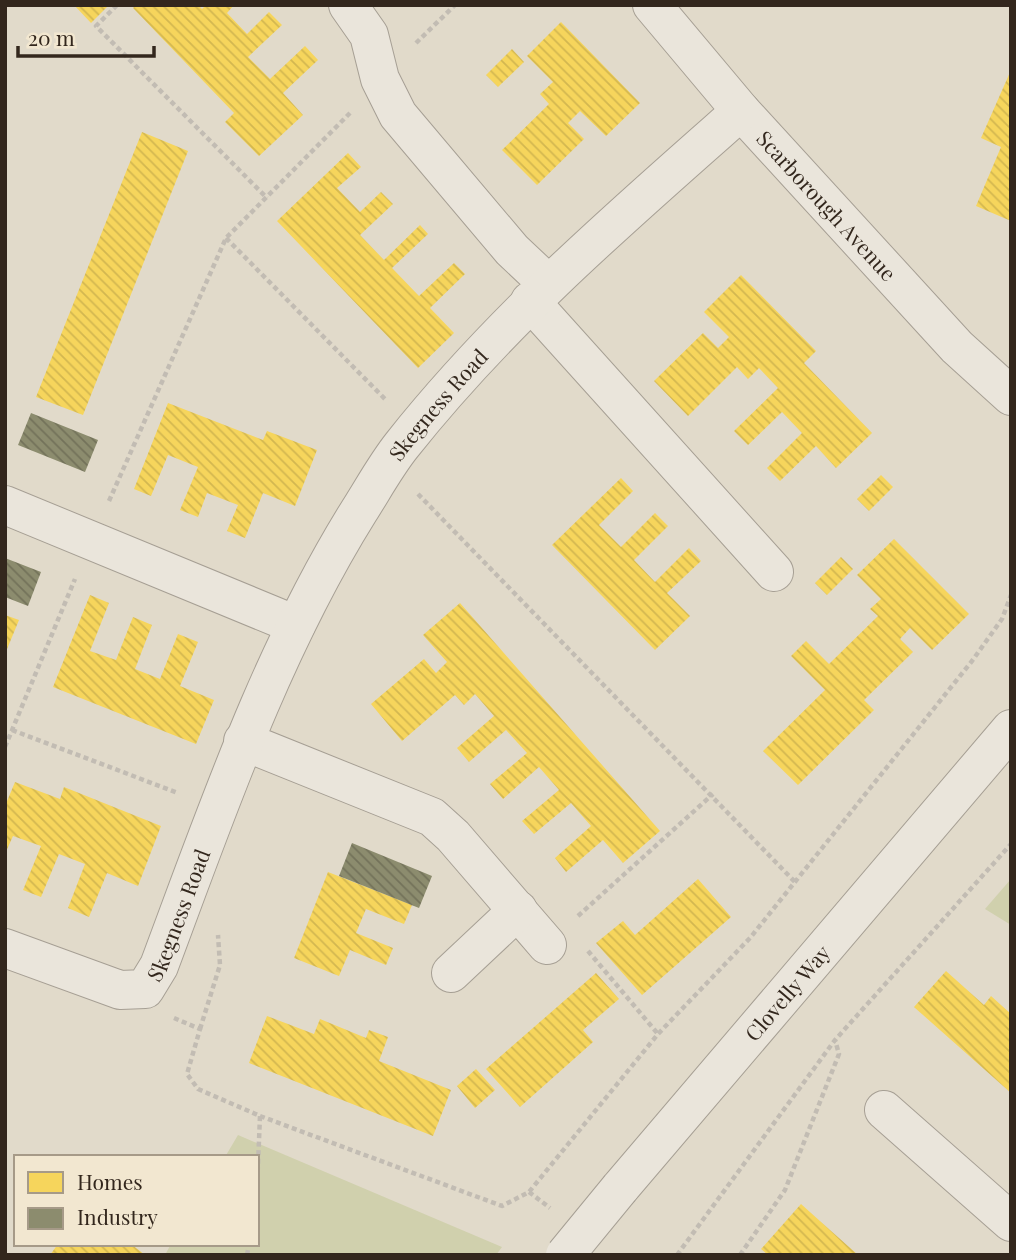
<svg xmlns="http://www.w3.org/2000/svg" width="1016" height="1260" font-family="'Playfair Display',serif">
  <style>
    .green { fill: #d0d0ad }
    .homes { fill: url(#homes-back-hatch) }
    .industry { fill: url(#industry-back-hatch) }
    .lines { fill: none; stroke-linecap: round; stroke-linejoin: round }
    .minor-casing { stroke: #a69f94; stroke-width: 40 }
    .tertiary-casing { stroke: #a69f94; stroke-width: 40 }
    .path { stroke: #c2bcb3; stroke-width: 4.5; stroke-dasharray: 5 3.5; stroke-linecap: butt }
    .minor { stroke: #eae5db; stroke-width: 38 }
    .tertiary { stroke: #eae5db; stroke-width: 38 }
    .tertiary-bridge-casing { stroke: #a69f94; stroke-width: 40; stroke-linecap: butt }
    .tertiary-bridge { stroke: #eae5db; stroke-width: 38 }
    .labels { text-anchor: middle; dominant-baseline: central; stroke-width: 7; stroke-linejoin: round; paint-order: stroke }
    .street-label { font-size: 21px; fill: #33271d; stroke: #f2e7d0 }
  </style>
  <defs>
    <pattern id="homes-back-hatch" width="6" height="6" patternUnits="userSpaceOnUse" patternTransform="scale(1.75)"><rect width="6" height="6" fill="#f6d55c"/><path d="M-1 5l2 2M0 0l6 6M5-1l2 2" fill="none" stroke="#d3b750"/></pattern>
    <pattern id="industry-back-hatch" width="6" height="6" patternUnits="userSpaceOnUse" patternTransform="scale(1.75)"><rect width="6" height="6" fill="#8c8c6e"/><path d="M-1 5l2 2M0 0l6 6M5-1l2 2" fill="none" stroke="#73725a"/></pattern>
  </defs>
  <rect width="100%" height="100%" fill="#e1daca"/>
  <g class="green">
    <polygon points="1011,879 1011,925 985,909"/>
    <polygon points="238,1135 502,1247 496,1255 165,1255 171,1244 257,1244 257,1157 225,1157"/>
  </g>
  <g class="homes">
    <polygon points="74,5 109,5 91,23"/>
    <polygon points="136,5 198,5 202,9 206,5 234,5 227,13 247,34 269,12 282,25 248,57 270,79 305,46 318,60 283,93 303,115 259,156 225,122 234,113 133,8"/>
    <polygon points="561,22 640,103 606,136 580,111 568,123 584,139 537,185 502,150 549,104 540,94 553,82 527,56"/>
    <polygon points="512,49 524,62 498,87 486,75"/>
    <polygon points="1011,70 1011,221 976,206 1001,147 981,138"/>
    <polygon points="142,132 188,151 83,415 36,397"/>
    <polygon points="348,153 361,167 337,188 360,212 381,192 393,204 360,235 384,260 420,225 428,234 392,268 419,296 454,263 465,274 430,308 454,333 418,368 277,221"/>
    <polygon points="741,275 816,351 804,363 872,433 836,468 816,446 780,481 767,468 802,433 782,412 748,445 734,431 778,388 759,368 748,379 737,367 688,416 654,381 703,333 718,348 729,337 704,312"/>
    <polygon points="168,403 263,440 267,431 317,450 295,506 263,493 245,538 227,531 238,505 207,493 198,517 180,510 198,467 168,455 151,496 134,489"/>
    <polygon points="881,475 893,487 869,511 857,499"/>
    <polygon points="621,478 633,491 599,525 621,547 655,513 668,526 634,560 655,582 689,548 701,561 667,593 690,616 655,650 552,545"/>
    <polygon points="894,539 969,614 932,650 910,628 900,639 913,652 864,700 874,710 798,785 763,751 825,690 791,656 806,641 829,664 878,616 870,609 881,599 857,575"/>
    <polygon points="841,557 853,569 827,595 815,583"/>
    <polygon points="90,595 109,603 90,651 116,660 133,617 152,625 135,669 160,679 178,634 198,642 180,686 214,700 196,744 53,687"/>
    <polygon points="460,603 660,831 623,863 603,840 566,872 555,858 591,826 571,803 534,834 522,821 559,790 539,767 503,799 490,784 527,753 506,730 469,762 457,748 494,716 475,694 464,705 455,695 402,741 371,704 424,659 436,673 447,662 423,635"/>
    <polygon points="5,615 19,620 5,654"/>
    <polygon points="15,782 60,799 64,787 161,826 138,886 107,873 89,917 68,908 85,864 59,854 41,897 23,890 41,846 13,836 5,854 5,806"/>
    <polygon points="328,872 412,905 404,924 366,909 356,933 393,948 386,965 350,950 339,976 294,958"/>
    <polygon points="698,879 731,917 642,995 596,943 623,921 635,935"/>
    <polygon points="946,971 984,1005 991,996 1011,1014 1011,1093 914,1007"/>
    <polygon points="596,973 619,999 583,1030 593,1042 520,1107 486,1069"/>
    <polygon points="267,1016 314,1034 320,1019 366,1038 369,1030 388,1037 379,1061 451,1090 433,1136 249,1063"/>
    <polygon points="476,1069 495,1090 475,1108 457,1086"/>
    <polygon points="801,1204 830,1230 858,1255 768,1255 761,1249"/>
    <polygon points="58,1244 131,1244 145,1255 50,1255"/>
  </g>
  <g class="industry">
    <polygon points="31,413 98,440 85,472 18,445"/>
    <polygon points="5,558 41,572 28,606 5,597"/>
    <polygon points="352,843 432,876 419,908 339,876"/>
  </g>
  <g class="lines">
    <defs>
      <g id="minor">
        <polyline points="348,5 369,35 380,79 398,115 512,250 548,284"/>
        <path id="s1" d="M652,5l89,106 216,236 54,49"/>
        <polyline points="530,301 774,572"/>
        <polyline points="5,505 296,625"/>
        <polyline points="243,741 432,817 453,836 547,945"/>
        <path id="s2" d="M5,948l115,42 25,-1 14,-23c58,-155 112,-314 200,-455 14,-22 27,-46 43,-66 99,-125 220,-229 339,-334"/>
        <polyline points="451,973 518,910"/>
        <polyline points="884,1110 1011,1222"/>
      </g>
      <g id="tertiary">
        <path id="s3" d="M620,1188l391,-459"/>
      </g>
    </defs>
    <use href="#minor" class="minor-casing"/>
    <use href="#tertiary" class="tertiary-casing"/>
    <g class="path">
      <polyline points="117,5 96,26 267,198"/>
      <polyline points="416,43 455,5"/>
      <polyline points="226,238 385,399"/>
      <polyline points="418,494 795,882"/>
      <polyline points="109,501 226,238 350,113"/>
      <polyline points="12,730 178,793"/>
      <polyline points="5,747 75,579"/>
      <polyline points="578,916 713,794"/>
      <polyline points="588,951 658,1034"/>
      <polyline points="174,1018 200,1029 187,1074 198,1089 260,1116 257,1189"/>
      <polyline points="200,1029 220,965 218,935"/>
      <polyline points="260,1116 502,1206 529,1192 658,1034 750,938 972,661 1002,619 1011,595"/>
      <polyline points="529,1192 550,1208"/>
      <polyline points="247,1255 249,1244"/>
      <polyline points="677,1255 835,1040 1011,844"/>
      <polyline points="740,1255 785,1190 839,1054 835,1040"/>
    </g>
    <use href="#minor" class="minor"/>
    <use href="#tertiary" class="tertiary"/>
    <defs>
      <polyline id="tertiary-bridge" points="565,1255 620,1188"/>
    </defs>
    <use href="#tertiary-bridge" class="tertiary-bridge-casing"/>
    <use href="#tertiary-bridge" class="tertiary-bridge"/>
  </g>
  <g class="labels">
    <g class="street-label">
      <text stroke="none"><textPath href="#s1" startOffset="266">Scarborough Avenue</textPath></text>
      <text stroke="none"><textPath href="#s2" startOffset="805">Skegness Road</textPath></text>
      <text stroke="none"><textPath href="#s2" startOffset="229">Skegness Road</textPath></text>
      <text stroke="none"><textPath href="#s3" startOffset="257">Clovelly Way</textPath></text>
    </g>
  </g>
  <rect width="1016" height="1260" fill="none" stroke="#33271d" stroke-width="14"/>
  <rect x="14" y="1155" width="245" height="91" fill="#f2e7d0" stroke="#a69a88" stroke-width="2"/>
  <rect x="28" y="1172" width="35" height="21" fill="#f6d55c" stroke="#a69a88" stroke-width="2"/>
  <text x="77" y="1190" font-size="21" fill="#33271d">Homes</text>
  <rect x="28" y="1208" width="35" height="21" fill="#8c8c6e" stroke="#a69a88" stroke-width="2"/>
  <text x="77" y="1225" font-size="21" fill="#33271d">Industry</text>
  <path d="M18 46v10h136v-10" fill="none" stroke="#33271d" stroke-width="3.5"/>
  <text x="28" y="46" font-size="21" fill="#33271d" stroke="#f2e7d0" stroke-width="5" paint-order="stroke">20 m</text>
</svg>
